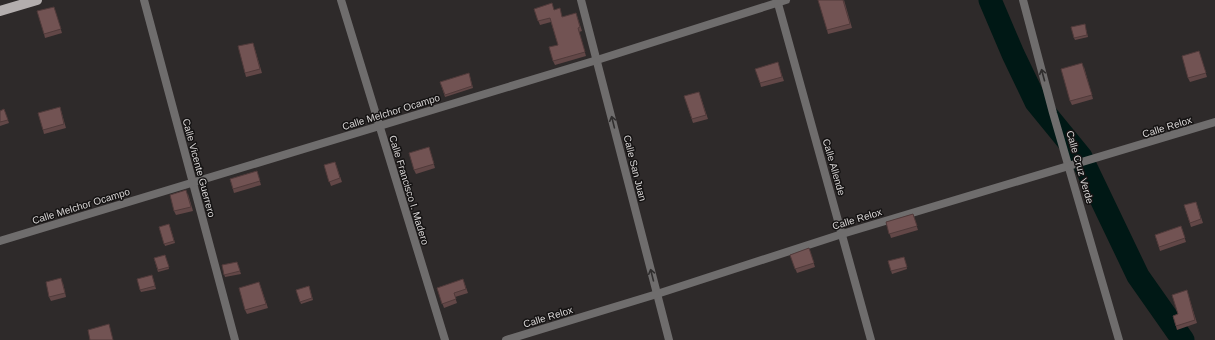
<svg xmlns="http://www.w3.org/2000/svg" width="1215" height="340" font-family="Helvetica,sans-serif">
  <style>
    .lines { fill: none; stroke-linecap: round; stroke-linejoin: round }
    .river { stroke: #001815; stroke-width: 23 }
    .street { stroke: #6f6d6d; stroke-width: 8 }
    .primary { stroke: #b3aeae; stroke-width: 10 }
    .wall { fill: #624747 }
    .building { fill: #725353; stroke: #503a3a }
    .oneway { stroke: #302e2e }
    .labels { text-anchor: middle; dominant-baseline: central; stroke-width: 3; stroke-linejoin: round; paint-order: stroke }
    .street-label { font-size: 10px; fill: #d9d6d6; stroke: #151313 }
  </style>
  <rect width="100%" height="100%" fill="#2e2a2a"/>
  <g class="lines">
    <polyline class="river" points="990,0 1013,54 1036,102 1081,157 1138,276 1183,340"/>
    <g class="street">
      <polyline points="144,0 235,340"/>
      <polyline points="341,0 445,340"/>
      <polyline points="581,0 669,340"/>
      <polyline points="777,0 871,340"/>
      <polyline points="1023,0 1053,113 1119,340"/>
      <polyline points="0,241 597,60 786,0"/>
      <polyline points="506,340 657,294 842,234 1215,122"/>
    </g>
    <polyline class="primary" points="0,11 37,0"/>
  </g>
  <g class="wall">
    <polygon points="844,0 852,28 828,34 827,30"/>
    <polygon points="534,9 554,10 563,17 576,13 582,31 579,32 586,56 555,65 553,61 558,45 551,22 540,25"/>
    <polygon points="55,11 62,33 45,38 44,34"/>
    <polygon points="1085,26 1088,37 1075,40 1074,38"/>
    <polygon points="253,43 262,73 246,77 245,73"/>
    <polygon points="1199,51 1207,77 1190,82 1188,78"/>
    <polygon points="779,67 784,81 761,87 760,83"/>
    <polygon points="1084,67 1093,99 1072,105 1070,101"/>
    <polygon points="469,73 473,88 445,97 440,82"/>
    <polygon points="699,92 708,119 693,123 684,96"/>
    <polygon points="60,107 66,128 44,134 43,130"/>
    <polygon points="4,109 9,123 0,126 0,111"/>
    <polygon points="429,147 435,168 416,174 414,170"/>
    <polygon points="335,162 342,182 331,186 324,165"/>
    <polygon points="257,171 261,185 234,193 230,179"/>
    <polygon points="188,194 193,211 176,215 174,211"/>
    <polygon points="1196,202 1203,223 1191,227 1184,205"/>
    <polygon points="913,214 918,230 891,238 886,222"/>
    <polygon points="169,224 175,243 165,246 159,227"/>
    <polygon points="1181,226 1186,242 1160,251 1155,235"/>
    <polygon points="809,248 815,267 797,273 790,255"/>
    <polygon points="165,255 169,269 158,272 154,258"/>
    <polygon points="904,257 907,269 892,274 888,261"/>
    <polygon points="237,262 241,274 225,277 222,265"/>
    <polygon points="153,278 156,289 141,292 140,290"/>
    <polygon points="463,279 468,293 455,297 457,303 444,308 437,288"/>
    <polygon points="259,282 268,308 247,314 245,310"/>
    <polygon points="63,283 66,297 51,301 49,297"/>
    <polygon points="309,286 313,300 301,304 296,290"/>
    <polygon points="1188,294 1197,323 1177,330 1173,316 1178,314"/>
  </g>
  <g class="building">
    <polygon points="818,0 843,0 850,24 827,30"/>
    <polygon points="552,3 554,10 560,8 562,17 576,13 580,27 578,28 585,52 553,61 549,47 558,45 550,18 538,21 534,9"/>
    <polygon points="54,7 61,29 44,34 37,11"/>
    <polygon points="1085,24 1087,35 1074,38 1071,27"/>
    <polygon points="253,43 260,69 245,73 238,46"/>
    <polygon points="1199,51 1206,73 1188,78 1182,56"/>
    <polygon points="778,62 782,77 760,83 755,69"/>
    <polygon points="1082,63 1092,95 1070,101 1061,69"/>
    <polygon points="469,73 472,86 445,95 440,82"/>
    <polygon points="699,92 706,115 692,119 684,96"/>
    <polygon points="60,107 64,124 43,130 38,113"/>
    <polygon points="4,109 8,120 0,122 0,111"/>
    <polygon points="429,147 434,164 414,170 409,153"/>
    <polygon points="335,162 340,178 329,182 324,165"/>
    <polygon points="257,171 260,181 233,189 230,179"/>
    <polygon points="186,190 191,207 174,211 170,195"/>
    <polygon points="1196,202 1201,219 1190,223 1184,205"/>
    <polygon points="913,214 917,226 889,234 886,222"/>
    <polygon points="169,224 174,241 164,244 159,227"/>
    <polygon points="1181,226 1185,238 1159,247 1155,235"/>
    <polygon points="809,248 814,263 795,269 790,255"/>
    <polygon points="165,255 169,267 158,270 154,258"/>
    <polygon points="904,257 907,267 891,271 888,261"/>
    <polygon points="237,262 240,271 224,275 222,265"/>
    <polygon points="152,275 155,286 140,290 137,279"/>
    <polygon points="61,278 65,293 49,297 46,282"/>
    <polygon points="463,279 466,289 454,293 456,299 442,304 437,288"/>
    <polygon points="259,282 266,304 245,310 239,288"/>
    <polygon points="309,286 312,298 300,302 296,290"/>
    <polygon points="1187,290 1195,320 1176,326 1173,316 1178,314 1172,295"/>
    <polygon points="109,324 113,340 90,340 88,330"/>
  </g>
  <defs><path id="oneway-shaft" d="M-6 0H5M1.5-3L5.5 0L1.5 3" fill="none" stroke-width="1.6" stroke-linecap="round" stroke-linejoin="round"/></defs>
  <g class="oneway">
    <use href="#oneway-shaft" transform="translate(1043 75) rotate(-105)"/>
    <use href="#oneway-shaft" transform="translate(613 122) rotate(-104)"/>
    <use href="#oneway-shaft" transform="translate(652 275) rotate(-104)"/>
  </g>
  <g class="labels">
    <g class="street-label">
      <text transform="translate(391 112) rotate(-17)">Calle Melchor Ocampo</text>
      <text transform="translate(1167 127) rotate(-17)">Calle Relox</text>
      <text transform="translate(834 167) rotate(74)">Calle Allende</text>
      <text transform="translate(1080 167) rotate(74)">Calle Cruz Verde</text>
      <text transform="translate(199 168) rotate(75)">Calle Vicente Guerrero</text>
      <text transform="translate(635 168) rotate(76)">Calle San Juan</text>
      <text transform="translate(409 190) rotate(73)">Calle Francisco I. Madero</text>
      <text transform="translate(81 206) rotate(-17)">Calle Melchor Ocampo</text>
      <text transform="translate(857 219) rotate(-17)">Calle Relox</text>
      <text transform="translate(548 317) rotate(-17)">Calle Relox</text>
    </g>
  </g>
</svg>
